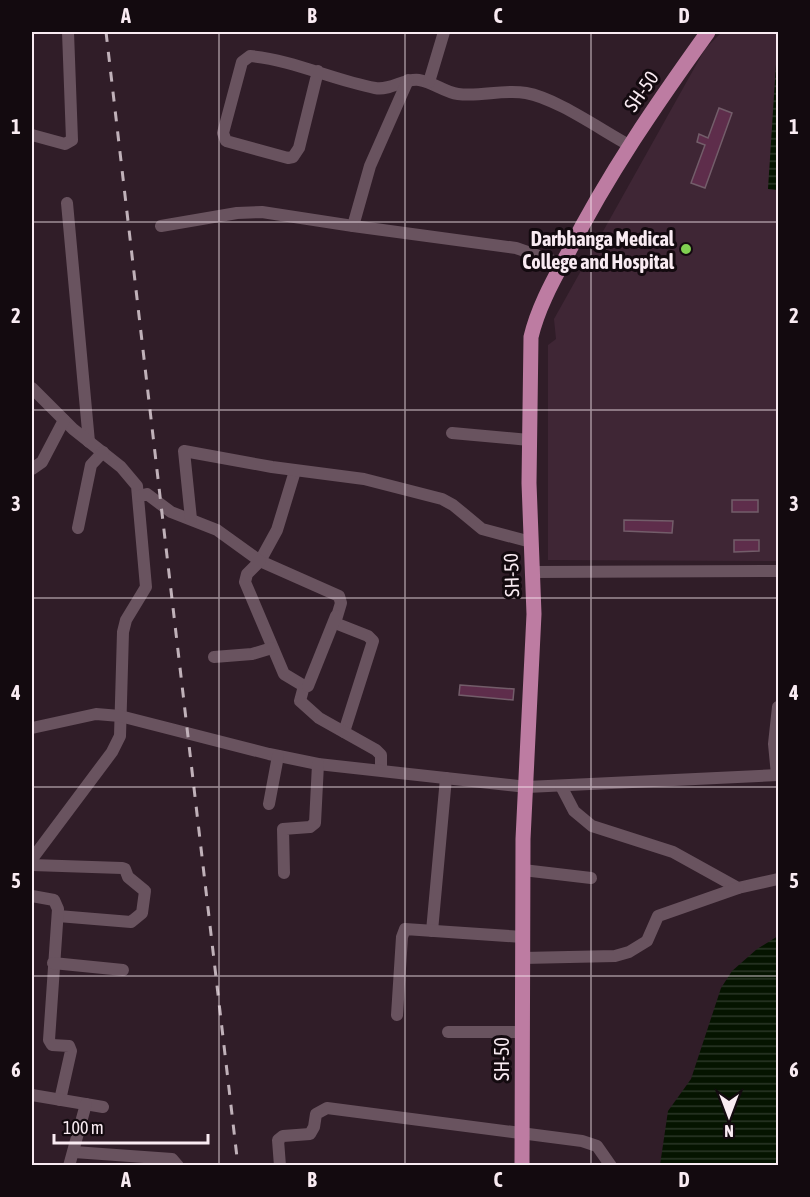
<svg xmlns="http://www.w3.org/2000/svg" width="810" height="1197" font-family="'Asap Condensed',sans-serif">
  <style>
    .built { fill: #3f2635 }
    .water { fill: url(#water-rules) }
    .building { fill: #5e2d4b; stroke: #735d6a; stroke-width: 1.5 }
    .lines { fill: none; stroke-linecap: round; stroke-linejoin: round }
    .minor { stroke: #69535f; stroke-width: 12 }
    .major { stroke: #bd7ca2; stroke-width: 15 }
    .rail { stroke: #c0b1b9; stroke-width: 3; stroke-dasharray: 10 10; stroke-linecap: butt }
    .grid { fill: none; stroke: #f9ebf2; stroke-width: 1.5; stroke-opacity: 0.55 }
    .poi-dot { fill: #80d051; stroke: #130a0f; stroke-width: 2 }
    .labels { text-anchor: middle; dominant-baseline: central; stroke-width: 6; stroke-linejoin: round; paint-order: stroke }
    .street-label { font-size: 20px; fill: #f9ebf2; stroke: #130a0f }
    .poi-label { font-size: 20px; font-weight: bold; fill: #f9ebf2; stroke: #130a0f; text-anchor: end }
    .neatline { fill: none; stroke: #f9ebf2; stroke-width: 2 }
    .grid-label { font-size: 20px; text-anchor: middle; font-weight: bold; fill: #f9ebf2 }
  </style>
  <defs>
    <pattern id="water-rules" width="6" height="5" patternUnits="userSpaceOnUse" patternTransform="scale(1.5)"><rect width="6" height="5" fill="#051400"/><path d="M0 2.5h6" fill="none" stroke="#2a3626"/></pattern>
  </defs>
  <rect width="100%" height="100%" fill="#301d28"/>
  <polygon class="built" points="722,32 778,32 778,561 548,560 548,345 556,339 554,319 705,49"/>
  <g class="water">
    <polygon points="778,33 778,190 768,189"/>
    <polygon points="778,936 778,1165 660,1165 668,1111 691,1079 721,988 732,971 757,949"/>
  </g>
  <g class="building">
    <polygon points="719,108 732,113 705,188 691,183 705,145 697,142 699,134 708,138"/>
    <rect x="732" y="500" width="26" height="12"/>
    <polygon points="624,520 673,521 672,533 624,531"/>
    <polygon points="734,540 759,540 759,551 734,552"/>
    <polygon points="460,685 514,689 513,700 459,695"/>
  </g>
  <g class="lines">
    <g class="minor">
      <path d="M318,71l-19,77 -6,9 -5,1 -62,-17 -3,-8 19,-71 8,-6c43,4 83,24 125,32 16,3 28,-10 44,-8 14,2 25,12 39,14 23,3 45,-5 68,-1 30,5 75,37 103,52"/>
      <polyline points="408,80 370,166 353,226 516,248 562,264"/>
      <polyline points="429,82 444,32"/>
      <polyline points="32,135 65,144 72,140 68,32"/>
      <polyline points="67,203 89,442"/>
      <polyline points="161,226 237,213 262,212 353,226"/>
      <polyline points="32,388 73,429 121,467 137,486 146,587 126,620 123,632 120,736 112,752 32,859"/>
      <polyline points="452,433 529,440"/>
      <polyline points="32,469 42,462 64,420"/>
      <polyline points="295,471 277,530 260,561 339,596 341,603 335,623 368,636 373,641 344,732"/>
      <polyline points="139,496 147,494 171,512 217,530 260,561 247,574 245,582 284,674 304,686 300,701 319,718 376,750 381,755 381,770"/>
      <polyline points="191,519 184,451 272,467 364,479 442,499 453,505 482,529 531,542"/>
      <polyline points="78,528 91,465 103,452"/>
      <polyline points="532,572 778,571"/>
      <polyline points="214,657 252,654 272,648"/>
      <polyline points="308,686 336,616"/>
      <polyline points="32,728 96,714 120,716 269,754 318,764 527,787 778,775"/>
      <polyline points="777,775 774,744 778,707"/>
      <polyline points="561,786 574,811 592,826 673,852 738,888 778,879"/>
      <polyline points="269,804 278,756"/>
      <polyline points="32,865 122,868 125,869 128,877 145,891 142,913 131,922 58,916"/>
      <polyline points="523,870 591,878"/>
      <polyline points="284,873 283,829 310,827 315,823 318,764"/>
      <polyline points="32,896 54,900 58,909 49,1040 52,1045 69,1046 71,1051 60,1100"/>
      <polyline points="432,931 446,778"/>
      <polyline points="523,958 615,956 629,952 647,941 658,916 738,888"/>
      <polyline points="53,963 123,970"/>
      <polyline points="397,1015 402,937 405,929 523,937"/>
      <polyline points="448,1032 522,1032"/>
      <polyline points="32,1095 103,1107"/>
      <polyline points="74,1152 172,1159 178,1166"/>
      <polyline points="69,1166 86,1104"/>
      <polyline points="280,1166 278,1140 283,1136 310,1134 314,1127 316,1114 327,1108 582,1141 597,1146 611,1166"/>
    </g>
    <path class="major" d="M522,1166l1,-327 11,-225 -5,-131 2,-146c7,-30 23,-58 37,-84 40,-79 89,-150 140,-221"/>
    <polyline class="rail" points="106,32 238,1166"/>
  </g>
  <path class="grid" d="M219,32v1134M405,32v1134M591,32v1134M32,222h746M32,410h746M32,598h746M32,787h746M32,976h746"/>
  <circle class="poi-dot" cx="686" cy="249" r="6"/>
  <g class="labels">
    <g class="street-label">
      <text transform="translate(641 91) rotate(-55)">SH-50</text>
      <text transform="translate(511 575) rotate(-92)">SH-50</text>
      <text transform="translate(501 1059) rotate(-90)">SH-50</text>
    </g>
    <g class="poi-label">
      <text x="674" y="238">Darbhanga Medical<tspan x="674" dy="23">College and Hospital</tspan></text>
    </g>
  </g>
  <rect width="810" height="1197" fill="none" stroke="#130a0f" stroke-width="66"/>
  <g transform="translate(729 1116) rotate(180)" stroke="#130a0f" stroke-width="4.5" paint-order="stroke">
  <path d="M0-4.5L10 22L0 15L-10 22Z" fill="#f9ebf2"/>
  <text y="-9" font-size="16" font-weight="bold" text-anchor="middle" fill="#f9ebf2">N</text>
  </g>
  <path d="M54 1134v9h154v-9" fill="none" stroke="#f9ebf2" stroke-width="3"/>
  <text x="63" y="1134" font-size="18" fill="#f9ebf2" stroke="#130a0f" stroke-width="4.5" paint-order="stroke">100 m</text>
  <rect x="33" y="33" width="744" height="1131" class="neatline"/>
  <g class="grid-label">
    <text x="126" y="23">A</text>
    <text x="312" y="23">B</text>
    <text x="498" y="23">C</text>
    <text x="684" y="23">D</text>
    <text x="16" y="134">1</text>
    <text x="794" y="134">1</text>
    <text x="16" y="323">2</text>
    <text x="794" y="323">2</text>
    <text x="16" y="511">3</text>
    <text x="794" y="511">3</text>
    <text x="16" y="700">4</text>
    <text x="794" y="700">4</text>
    <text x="16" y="888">5</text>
    <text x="794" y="888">5</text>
    <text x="16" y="1077">6</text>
    <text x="794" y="1077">6</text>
    <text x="126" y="1187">A</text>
    <text x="312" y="1187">B</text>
    <text x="498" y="1187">C</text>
    <text x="684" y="1187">D</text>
  </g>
</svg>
